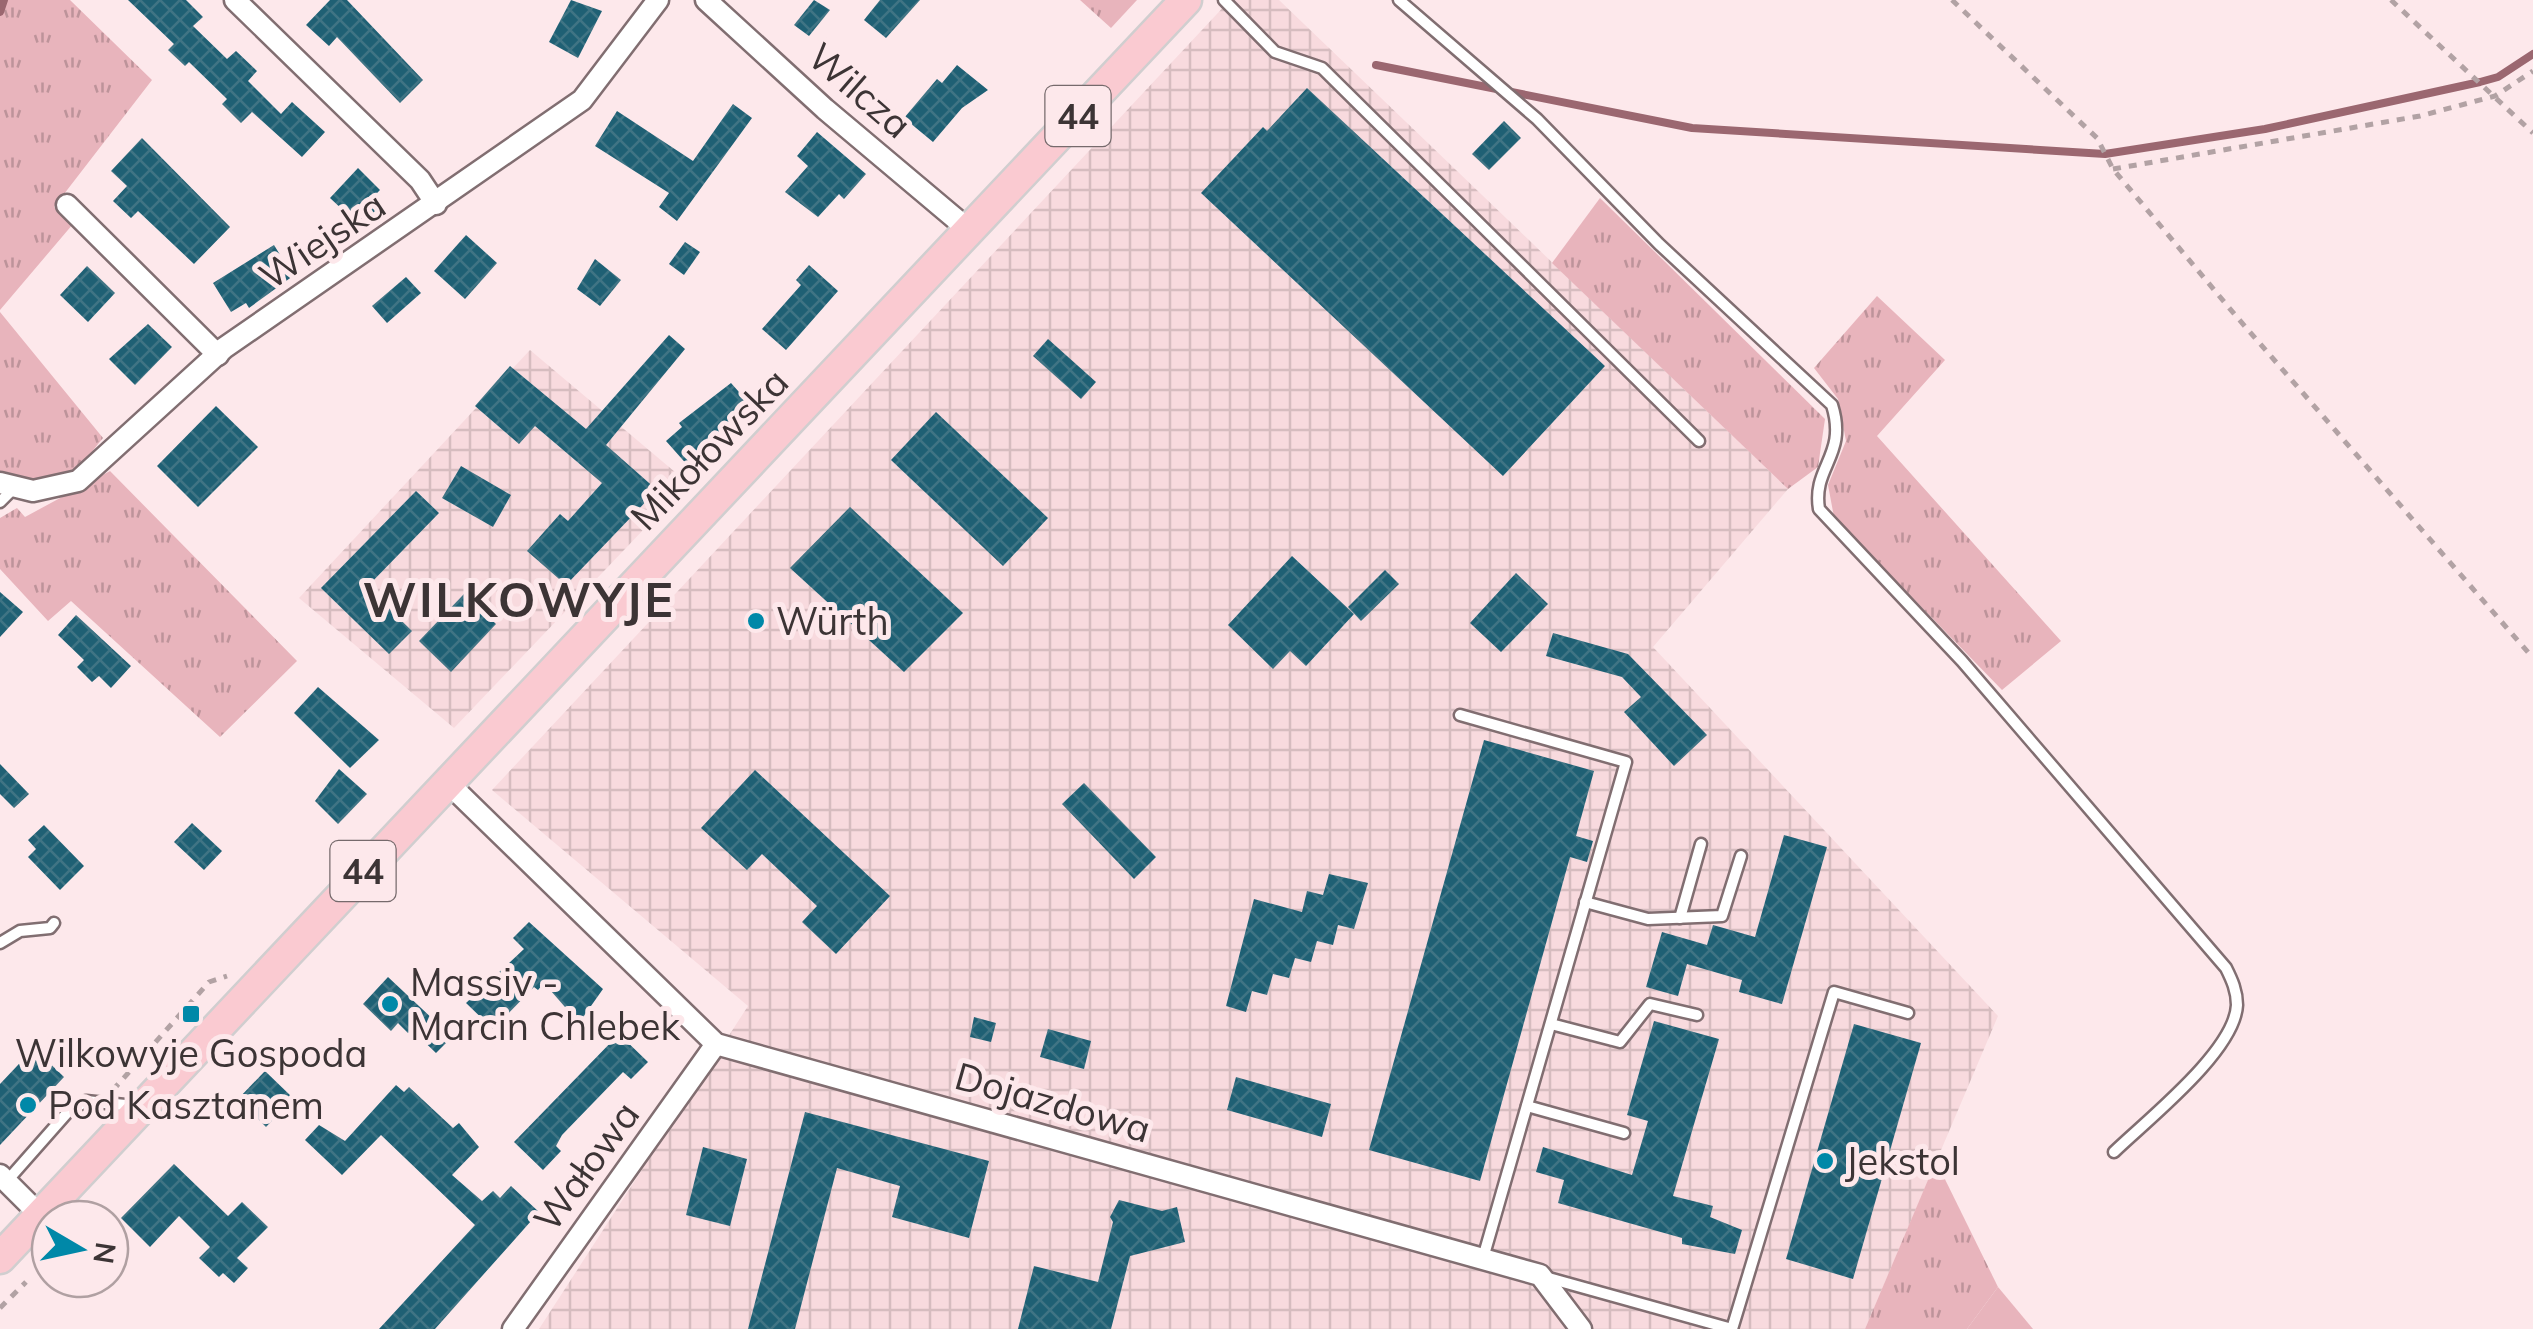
<svg xmlns="http://www.w3.org/2000/svg" width="2533" height="1329" font-family="Mulish,sans-serif">
  <style>
    .industrial { fill: url(#industrial-grid) }
    .grass { fill: url(#grass-tufts) }
    .garden { fill: #e8b4bc }
    .lines { fill: none; stroke-linecap: round; stroke-linejoin: round }
    .stream { stroke: #9b6770; stroke-width: 8 }
    .building { fill: url(#building-cross-hatch) }
    .lane-casing { stroke: #816e71; stroke-width: 15 }
    .street-casing { stroke: #816e71; stroke-width: 25 }
    .primary-casing { stroke: #d0cecf; stroke-width: 35 }
    .path { stroke: #b2a2a4; stroke-width: 5; stroke-dasharray: 8 8; stroke-linecap: butt }
    .lane { stroke: #fff; stroke-width: 10 }
    .street { stroke: #fff; stroke-width: 20 }
    .primary { stroke: #facad1; stroke-width: 30 }
    .poi-dot { fill: #0088a8; stroke: #fde8eb; stroke-width: 4 }
    .labels { text-anchor: middle; dominant-baseline: central; stroke-width: 10; stroke-linejoin: round; paint-order: stroke }
    .shield { fill: #fde8eb; stroke: #766a6c; stroke-width: 2.5 }
    .shield-label { font-size: 35px; font-weight: bold; fill: #3c3435 }
    .street-label { font-size: 38px; fill: #3c3435; stroke: #fde8eb }
    .poi-label { font-size: 38px; fill: #3c3435; stroke: #fde8eb; text-anchor: start }
    .district-label { font-size: 48px; font-weight: bold; letter-spacing: 2.5px; fill: #3c3435; stroke: #fde8eb }
  </style>
  <defs>
    <pattern id="industrial-grid" width="8" height="8" patternUnits="userSpaceOnUse" patternTransform="scale(2.5)"><rect width="8" height="8" fill="#f8dade"/><path d="M0 4h8M4 0v8" fill="none" stroke="#d6bcbf"/></pattern>
    <pattern id="grass-tufts" width="24" height="20" patternUnits="userSpaceOnUse" patternTransform="scale(2.5)"><rect width="24" height="20" fill="#e8b4bc"/><path d="M3 7l-1-3M5 7V3M7 7l1-3M15 17l-1-3M17 17v-4M19 17l1-3" fill="none" stroke="#bd939a"/></pattern>
    <pattern id="building-cross-hatch" width="8" height="8" patternUnits="userSpaceOnUse" patternTransform="scale(2.5)"><rect width="8" height="8" fill="#1f6074"/><path d="M0 0l8 8M0 8l8-8" fill="none" stroke="#407484"/></pattern>
  </defs>
  <rect width="100%" height="100%" fill="#fde8eb"/>
  <g class="industrial">
    <polygon points="1230,0 1279,0 1788,489 1653,647 1998,1016 1865,1329 539,1329 748,1006 492,790"/>
    <polygon points="530,350 688,483 454,728 299,598"/>
  </g>
  <g class="grass">
    <polygon points="0,0 70,0 152,80 54,207 73,224 0,310"/>
    <polygon points="1080,0 1137,0 1111,28"/>
    <polygon points="1600,198 1825,419 1818,467 1788,489 1552,263"/>
    <polygon points="1877,296 1945,360 1877,436 2061,641 2002,690 1834,517 1828,485 1846,441 1838,399 1814,368"/>
    <path d="M0,312l103,126c-9,10 -21,30 -33,36 -16,9 -56,9 -70,-3z"/>
    <polygon points="110,471 297,661 220,737 71,601 48,621 0,569 0,518 17,508 25,517"/>
    <polygon points="1936,1161 1998,1287 1967,1329 1865,1329"/>
  </g>
  <polygon class="garden" points="1998,1287 2033,1329 1967,1329"/>
  <g class="lines">
    <g class="stream">
      <polyline points="0,12 4,0"/>
      <polyline points="1376,65 1692,128 2105,154 2265,129 2480,82 2498,77 2533,54"/>
    </g>
  </g>
  <g class="building">
    <polygon points="128,0 186,0 203,17 193,26 227,59 236,51 257,71 248,81 281,114 292,102 325,132 302,157 252,112 241,123 222,104 227,99 189,62 185,66 168,50 174,44"/>
    <polygon points="330,0 347,0 423,80 400,103 337,37 329,46 306,25"/>
    <polygon points="571,0 602,11 578,58 549,42"/>
    <polygon points="814,0 830,10 809,36 794,25"/>
    <polygon points="880,0 920,0 886,38 864,20"/>
    <polygon points="957,65 988,90 962,108 933,142 904,118 937,79 942,83"/>
    <polygon points="1307,88 1605,366 1503,476 1201,193 1263,127 1267,131"/>
    <polygon points="733,104 752,118 677,221 659,207 669,193 595,146 617,111 693,161"/>
    <polygon points="1504,121 1521,138 1489,170 1472,154"/>
    <polygon points="817,132 866,174 844,199 839,194 818,217 785,192 808,166 797,156"/>
    <polygon points="142,138 230,227 194,264 138,211 131,218 113,201 127,186 111,171"/>
    <polygon points="358,168 380,190 371,199 379,207 360,226 330,198"/>
    <polygon points="466,235 497,263 465,299 434,271"/>
    <polygon points="685,242 700,252 684,275 669,264"/>
    <polygon points="274,245 293,276 249,308 246,303 231,312 213,283"/>
    <polygon points="595,259 621,280 600,306 577,289"/>
    <polygon points="809,265 838,291 786,350 762,329 801,285 796,280"/>
    <polygon points="87,266 115,293 88,322 60,295"/>
    <polygon points="406,277 421,293 387,323 372,306"/>
    <polygon points="148,324 172,347 135,385 109,359"/>
    <polygon points="669,335 685,349 606,445 657,490 566,585 527,551 560,514 568,521 602,483 535,426 519,444 475,406 510,366 586,429"/>
    <polygon points="1048,339 1096,382 1081,399 1033,356"/>
    <polygon points="731,383 755,410 690,468 666,441 682,427 679,423"/>
    <polygon points="216,406 258,447 198,507 157,466"/>
    <polygon points="936,412 1048,518 1003,566 891,460"/>
    <polygon points="461,466 511,495 493,527 442,498"/>
    <polygon points="416,491 439,513 367,587 412,631 389,654 321,588"/>
    <polygon points="850,507 963,613 904,672 790,568"/>
    <polygon points="1292,556 1354,614 1306,666 1290,651 1273,669 1228,625"/>
    <polygon points="1385,570 1399,584 1361,621 1348,607"/>
    <polygon points="1516,573 1548,604 1501,652 1470,623"/>
    <polygon points="0,592 23,612 0,637"/>
    <polygon points="464,594 496,624 451,672 419,641"/>
    <polygon points="76,615 131,666 111,688 99,676 92,682 77,667 84,660 58,635"/>
    <polygon points="1553,633 1628,654 1707,735 1674,766 1624,712 1641,697 1622,677 1546,656"/>
    <polygon points="318,687 379,740 350,768 294,713"/>
    <polygon points="1484,740 1594,771 1576,836 1593,841 1587,862 1570,857 1480,1181 1369,1150"/>
    <polygon points="0,764 29,794 14,808 0,794"/>
    <polygon points="339,769 367,794 338,824 315,801"/>
    <polygon points="755,770 890,896 836,954 802,922 817,906 762,854 747,870 701,828"/>
    <polygon points="1084,783 1156,857 1134,879 1062,804"/>
    <polygon points="192,823 222,851 204,870 174,842"/>
    <polygon points="44,825 84,866 60,890 28,857 36,849 28,840"/>
    <polygon points="1784,835 1827,847 1782,1004 1739,992 1742,980 1687,964 1678,996 1646,987 1662,932 1707,945 1713,925 1755,937"/>
    <polygon points="1329,874 1368,883 1354,929 1338,925 1333,945 1317,941 1311,962 1295,958 1289,978 1273,974 1267,995 1252,991 1246,1012 1226,1006 1254,899 1302,912 1307,891 1323,895"/>
    <polygon points="529,922 603,989 579,1023 544,983 538,990 534,987 493,1029 466,1003 524,949 513,938"/>
    <polygon points="388,977 452,1037 436,1053 412,1030 408,1033 398,1023 391,1031 363,1004"/>
    <polygon points="974,1017 996,1023 991,1042 970,1037"/>
    <polygon points="1654,1021 1719,1039 1673,1196 1713,1206 1710,1217 1742,1230 1735,1254 1682,1244 1682,1238 1558,1203 1564,1180 1536,1172 1543,1147 1632,1175 1648,1121 1627,1115"/>
    <polygon points="1854,1024 1921,1043 1853,1279 1786,1259"/>
    <polygon points="1048,1029 1091,1041 1084,1069 1040,1057"/>
    <polygon points="619,1034 648,1062 631,1079 623,1072 562,1135 556,1146 561,1151 543,1170 514,1142"/>
    <polygon points="34,1048 64,1077 0,1145 0,1084"/>
    <polygon points="265,1071 293,1098 266,1127 238,1099"/>
    <polygon points="1236,1077 1331,1104 1322,1137 1227,1110"/>
    <polygon points="396,1085 404,1092 409,1087 453,1128 459,1123 479,1147 452,1175 482,1201 493,1191 500,1198 511,1186 539,1212 435,1329 379,1329 475,1225 381,1135 342,1175 305,1140 319,1125 345,1141"/>
    <polygon points="805,1112 989,1161 969,1238 892,1217 900,1186 837,1168 795,1329 748,1329"/>
    <polygon points="703,1147 747,1159 730,1226 686,1215"/>
    <polygon points="174,1164 228,1216 242,1202 268,1227 237,1258 248,1268 234,1283 223,1273 219,1277 199,1258 210,1247 179,1216 150,1247 121,1218"/>
    <polygon points="1119,1200 1162,1211 1177,1207 1185,1242 1130,1256 1111,1329 1018,1329 1034,1266 1098,1282 1113,1222 1110,1217"/>
  </g>
  <g class="lines">
    <defs>
      <g id="lane">
        <polyline points="1224,0 1275,52 1322,68 1699,441"/>
        <path d="M1399,0l138,119 122,125 173,161c16,51 -20,61 -13,104l143,152 264,307c6,12 11,23 11,37 -2,46 -90,115 -123,147"/>
        <polyline points="0,502 14,488"/>
        <polyline points="1460,715 1626,762 1483,1258"/>
        <polyline points="1585,902 1648,919 1722,916 1741,856"/>
        <polyline points="1680,918 1701,844"/>
        <polyline points="0,943 20,931 50,928 54,923"/>
        <polyline points="1551,1024 1620,1042 1650,1004 1697,1015"/>
        <polyline points="1527,1106 1624,1133"/>
        <polyline points="7,1181 67,1113 86,1101 135,1106"/>
        <polyline points="1545,1277 1732,1329"/>
        <polyline points="1732,1329 1834,992 1908,1013"/>
      </g>
      <g id="street">
        <polyline points="235,0 420,180 436,204"/>
        <polyline points="706,0 825,109 970,231"/>
        <polyline points="67,205 218,355"/>
        <polyline points="0,483 33,491 78,481 224,348 582,100 658,0"/>
        <polyline points="447,782 716,1044 1540,1275 1581,1329"/>
        <polyline points="0,1175 40,1215"/>
        <polyline points="513,1329 716,1044"/>
      </g>
      <polyline id="primary" points="0,1258 1186,0"/>
    </defs>
    <use href="#lane" class="lane-casing"/>
    <use href="#street" class="street-casing"/>
    <use href="#primary" class="primary-casing"/>
    <g class="path">
      <polyline points="1952,0 2097,138 2113,169 2236,316 2533,658"/>
      <polyline points="2391,0 2533,133"/>
      <polyline points="2113,169 2420,116 2495,96 2533,71"/>
      <polyline points="113,1090 209,982 227,976"/>
      <polyline points="0,1308 26,1282"/>
    </g>
    <use href="#lane" class="lane"/>
    <use href="#street" class="street"/>
    <use href="#primary" class="primary"/>
  </g>
  <g class="poi-dot">
    <circle cx="756" cy="621" r="10"/>
    <circle cx="390" cy="1004" r="10"/>
    <rect x="181" y="1004" width="20" height="20" rx="5"/>
    <circle cx="28" cy="1105" r="10"/>
    <circle cx="1825" cy="1161" r="10"/>
  </g>
  <g class="labels">
    <g class="shield">
      <rect x="1045.5" y="86" width="65" height="60" rx="8"/>
      <rect x="330.5" y="841" width="65" height="60" rx="8"/>
    </g>
    <g class="shield-label">
      <text x="1078" y="116">44</text>
      <text x="363" y="871">44</text>
    </g>
    <g class="street-label">
      <text transform="translate(860 90) rotate(41)">Wilcza</text>
      <text transform="translate(322 240) rotate(-34)">Wiejska</text>
      <text transform="translate(709 449) rotate(-46)">Mikołowska</text>
      <text transform="translate(1053 1102) rotate(16)">Dojazdowa</text>
      <text transform="translate(586 1166) rotate(-54)">Wałowa</text>
    </g>
    <g class="poi-label">
      <text x="776" y="621">Würth</text>
      <text x="410" y="982">Massiv -<tspan x="410" dy="44">Marcin Chlebek</tspan></text>
      <text x="191" y="1053" text-anchor="middle">Wilkowyje Gospoda</text>
      <text x="48" y="1105">Pod Kasztanem</text>
      <text x="1845" y="1161">Jekstol</text>
    </g>
    <g class="district-label">
      <text x="519" y="599">WILKOWYJE</text>
    </g>
  </g>
  <g transform="translate(80 1249) rotate(99)"><circle r="48" fill="#fde8eb" stroke="#b0a0a2" stroke-width="2.5"/>
  <path d="M0-8L18 38L0 25L-18 38Z" fill="#0088a8"/>
  <text y="-15" font-size="28" font-weight="bold" text-anchor="middle" fill="#3c3435">N</text>
  </g>
</svg>
